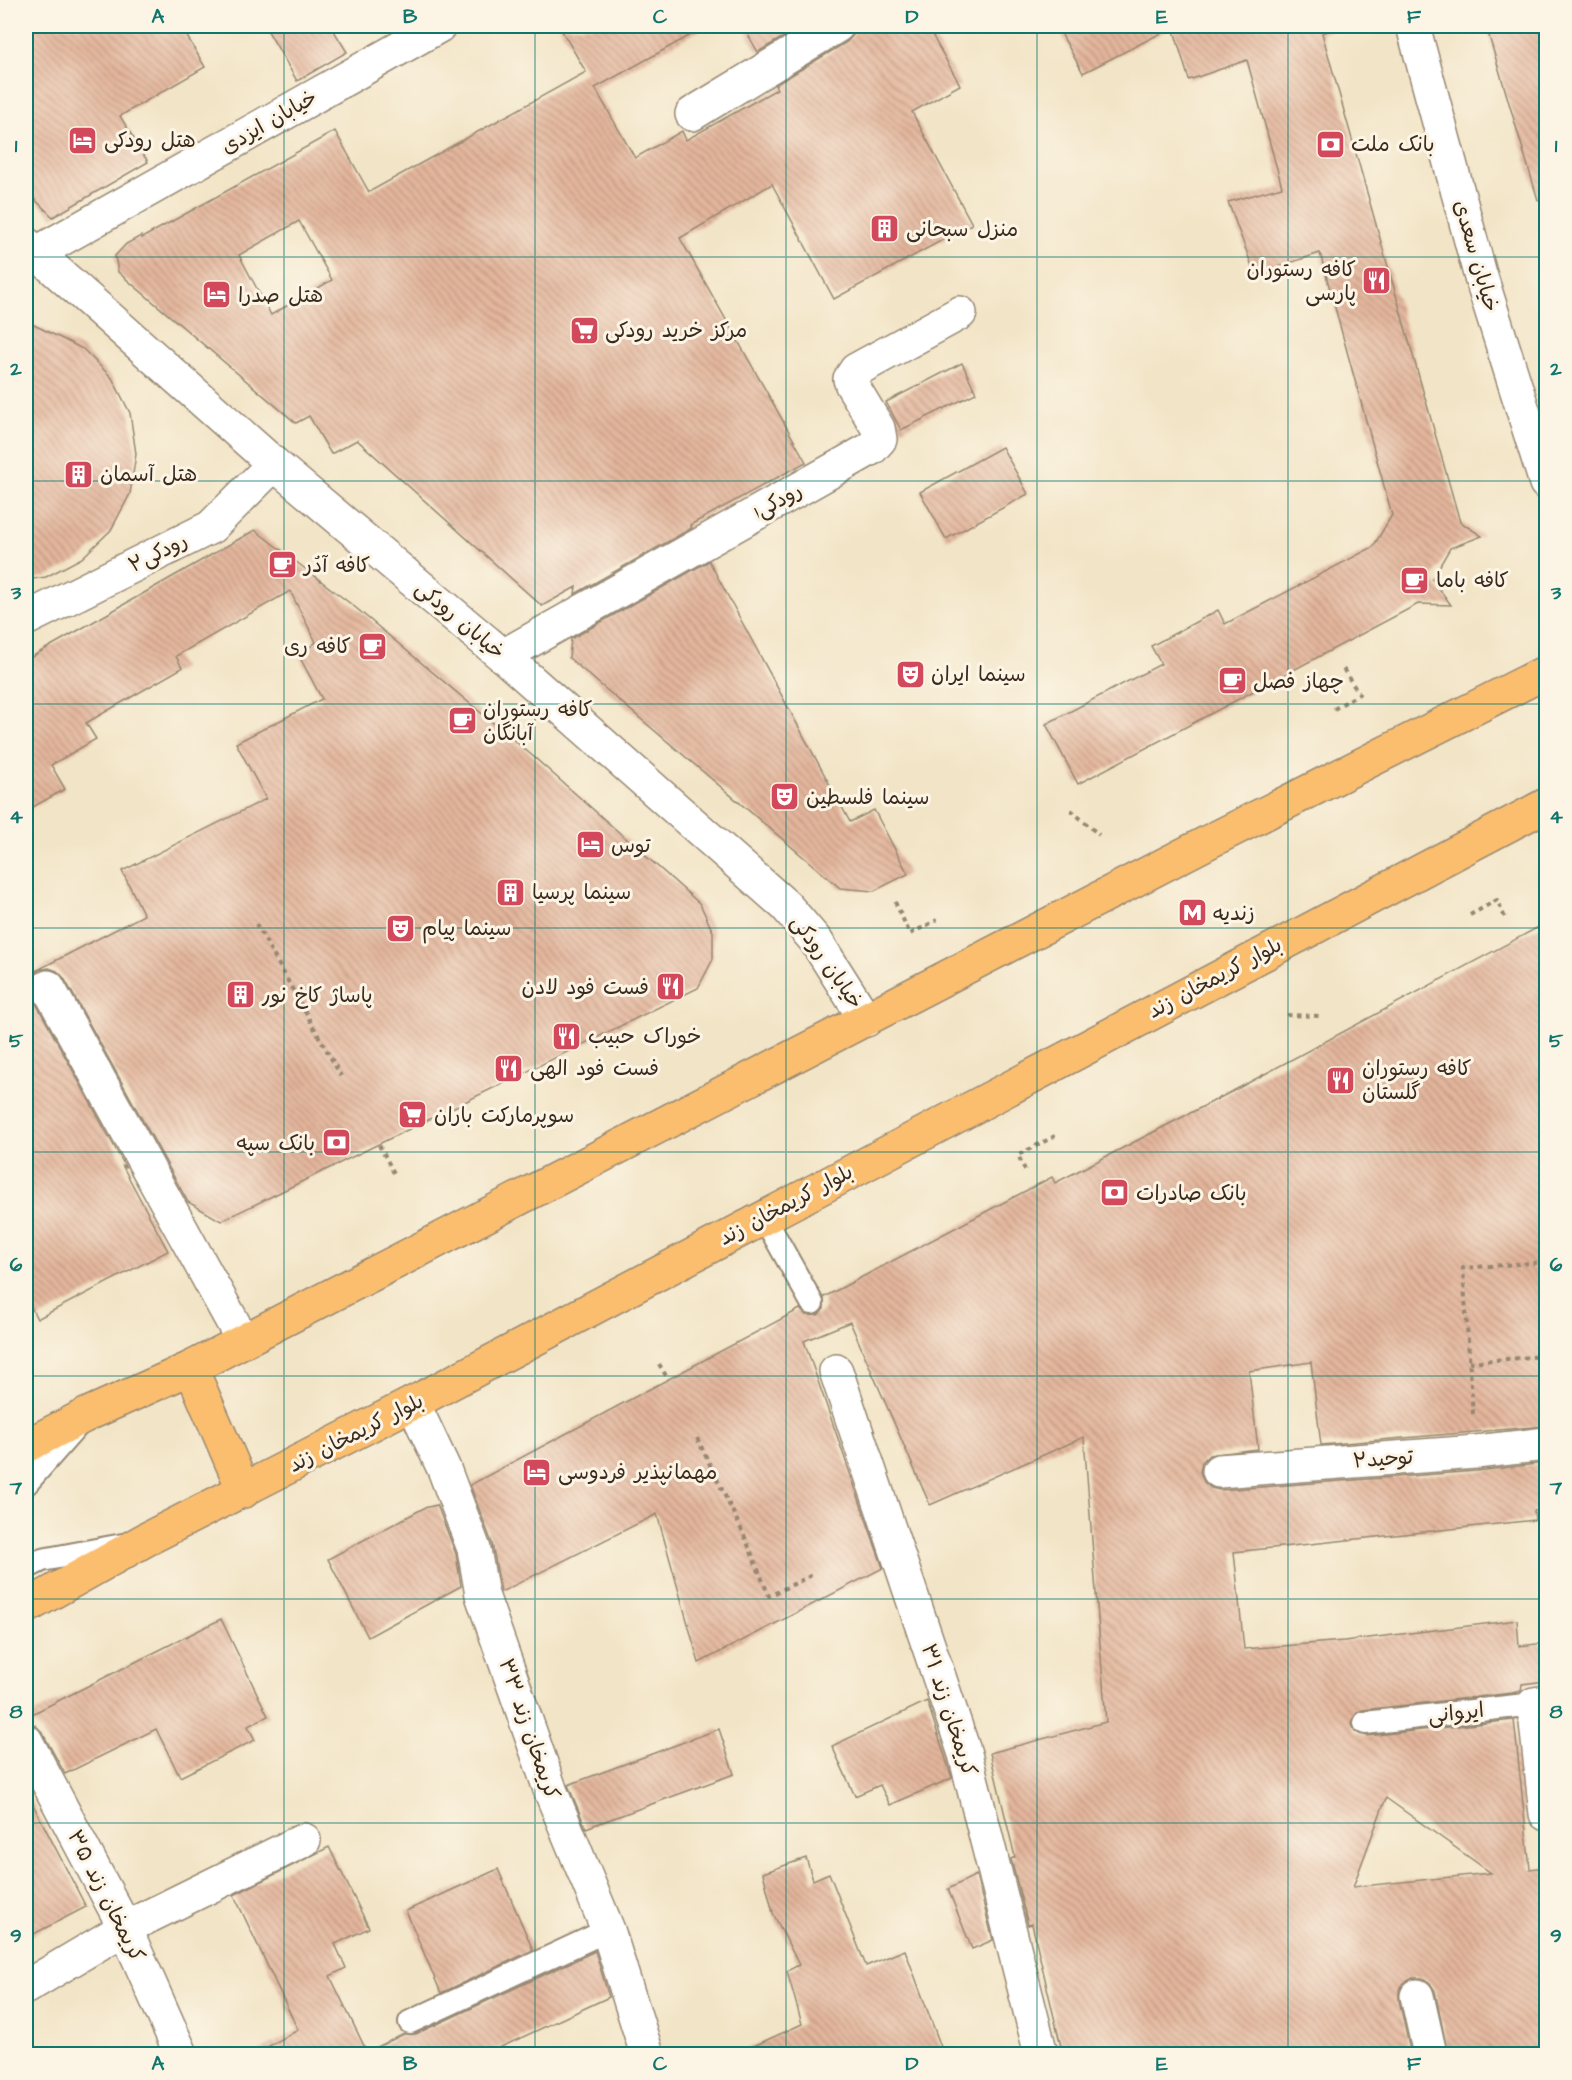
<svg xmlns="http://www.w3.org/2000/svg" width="1572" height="2080" font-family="'Architects Daughter','Playpen Sans Arabic',sans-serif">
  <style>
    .building { fill: url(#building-back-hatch); fill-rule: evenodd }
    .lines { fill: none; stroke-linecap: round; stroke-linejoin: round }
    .service-casing { stroke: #968772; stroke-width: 26 }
    .minor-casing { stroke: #968772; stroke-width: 36 }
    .tertiary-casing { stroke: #968772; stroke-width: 36 }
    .primary-casing { stroke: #968772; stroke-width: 36 }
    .path { stroke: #968772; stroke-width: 4; stroke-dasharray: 4.5 4.5; stroke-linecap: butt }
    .service { stroke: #fff; stroke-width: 22 }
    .minor { stroke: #fff; stroke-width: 33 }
    .tertiary { stroke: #fff; stroke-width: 33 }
    .primary { stroke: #fbbe6e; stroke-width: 33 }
    .grid { fill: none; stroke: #0f766e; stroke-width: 1.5; stroke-opacity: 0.55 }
    .labels { text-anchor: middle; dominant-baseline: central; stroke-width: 6; stroke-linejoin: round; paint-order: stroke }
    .street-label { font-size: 21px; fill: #3b2a1e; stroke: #fcf5e5 }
    .poi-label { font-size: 21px; fill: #3b2a1e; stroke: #fcf5e5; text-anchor: start }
    .neatline { fill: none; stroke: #0f766e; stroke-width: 2 }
    .grid-label { font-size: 20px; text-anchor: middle; font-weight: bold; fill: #0f766e }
  </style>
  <defs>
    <pattern id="building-back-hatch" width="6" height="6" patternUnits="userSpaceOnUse" patternTransform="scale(1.5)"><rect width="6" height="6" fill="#e4b69c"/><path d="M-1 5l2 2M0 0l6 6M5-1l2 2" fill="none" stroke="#ba947f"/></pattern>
  </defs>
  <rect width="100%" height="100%" fill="#fcf5e5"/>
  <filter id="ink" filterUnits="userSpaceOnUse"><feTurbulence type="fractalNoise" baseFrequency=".0167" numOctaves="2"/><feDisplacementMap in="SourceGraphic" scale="12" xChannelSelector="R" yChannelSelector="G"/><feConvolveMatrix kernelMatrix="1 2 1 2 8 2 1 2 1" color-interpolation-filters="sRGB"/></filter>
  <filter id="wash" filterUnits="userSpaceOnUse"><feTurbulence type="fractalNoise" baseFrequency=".008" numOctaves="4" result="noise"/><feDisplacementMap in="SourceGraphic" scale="24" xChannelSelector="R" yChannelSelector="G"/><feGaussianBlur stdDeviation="1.35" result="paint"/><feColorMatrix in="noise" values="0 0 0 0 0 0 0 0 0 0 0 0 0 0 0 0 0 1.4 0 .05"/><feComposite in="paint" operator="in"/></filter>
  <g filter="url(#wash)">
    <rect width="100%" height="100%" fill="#f2e4c6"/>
    <g id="blocks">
      <g class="building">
        <polygon points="26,26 181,26 205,67 120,116 148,162 53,217 26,191"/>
        <polygon points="265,26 331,26 347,52 297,81"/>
        <path d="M559,26h148l-112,62 40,70 47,-27 4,9 91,-51 -2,-4 72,-43 7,-8 2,-8h71l33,59 -48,27 60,112 -138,75 -62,-115 -92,54 126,224 -116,63 2,3 -117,66 1,-7 -34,19 -185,-166 -26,14 -22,-38 -13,7 -178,-151 -3,-16 11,-12 15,-8 1,2 193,-107 34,61 217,-120zM299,221l33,59 -61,35 -32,-60z"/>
        <polygon points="743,26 802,26 758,52"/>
        <polygon points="1057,26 1330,26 1331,30 1322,33 1460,522 1482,536 1450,548 1432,579 1451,605 1418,604 1078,784 1046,724 1161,664 1151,646 1218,610 1225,624 1373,547 1392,515 1320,253 1255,274 1228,202 1282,187 1247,60 1189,80 1173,27 1083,73"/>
        <polygon points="1486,26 1546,26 1546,199 1538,200"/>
        <polygon points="26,321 83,349 112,378 130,413 136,454 130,494 111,530 82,558 46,577 26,580"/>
        <polygon points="962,363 976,393 901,430 886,402"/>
        <polygon points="1002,447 1028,494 946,539 920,492"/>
        <polygon points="255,530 356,608 535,758 700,904 713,932 713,959 698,988 221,1221 188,1202 64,978 57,971 49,968 39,970 32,978 29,987 32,996 126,1168 122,1165 168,1251 37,1319 26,1297 26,976 144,915 122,871 266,799 236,743 322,699 299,656 316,642 290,591 176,656 182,668 86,723 96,739 51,765 65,789 26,811 26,660"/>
        <polygon points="709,561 850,822 874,810 908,874 874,891 840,888 569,658 571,639"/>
        <path d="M1546,923v503l-225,19 -10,-83 -62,9 9,78 -49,6 -7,7 -2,10 4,10 7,6 9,2 257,-19 69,-8v47l-12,1 1,9 -301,32 10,97 100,-8 173,-21 2,26 27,-3v38l-24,3 -1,7 -9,2 -149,17 -6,3 -5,11 3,7 12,5 147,-16 16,149 16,-2v188h-98l-13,-64 -5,-8 -7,-5h-10l-9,5 -5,7v10l12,55h-348l-31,-131 -4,1 -17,-66 4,-2 -25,-104 116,-31 -22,-285 -154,68 -80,-183 -46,19 79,227 -184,95 -42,-149 -156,78 -9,-49 -22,-58 330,-176 6,6h12l6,-6v-12l228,-120 3,6 178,-92zM1386,1798l105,75 -138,14z"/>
        <polygon points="437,1505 456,1554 461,1586 368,1637 328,1559 424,1508"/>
        <polygon points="221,1619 268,1716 248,1726 255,1740 180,1777 156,1729 65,1774 42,1732 35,1725 26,1722 26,1717"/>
        <polygon points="927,1701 952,1778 890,1805 880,1785 855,1796 832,1746"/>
        <polygon points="719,1729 734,1774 586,1828 568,1785"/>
        <polygon points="26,1780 31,1791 27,1793 86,1907 26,1938"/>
        <polygon points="329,1847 369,1928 335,1944 346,1968 330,1976 367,2052 404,2034 416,2034 595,1951 609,1997 484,2055 253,2055 298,2030 234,1895"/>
        <polygon points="806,1858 813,1880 829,1873 866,1966 905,1950 944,2055 734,2055 802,2024 787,1971 799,1965 773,1913 763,1873"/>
        <polygon points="498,1869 533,1950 441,1993 406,1911"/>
        <polygon points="976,1875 993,1940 972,1949 948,1889"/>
      </g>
    </g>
  </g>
  <g filter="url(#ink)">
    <use href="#blocks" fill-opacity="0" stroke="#968772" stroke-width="1.5"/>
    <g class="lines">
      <defs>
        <g id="service">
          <polyline points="764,1217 812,1303"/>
          <polyline points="26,1484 77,1426"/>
          <polyline points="26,1568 42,1560 123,1545"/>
          <polyline points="1365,1723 1534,1704"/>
          <polyline points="410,2022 608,1930"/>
        </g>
        <g id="minor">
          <polyline points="692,114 837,26"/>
          <polyline points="26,259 439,26"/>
          <polyline points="26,619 211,527 274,464"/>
          <polyline points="503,656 872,448 880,439 878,428 852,385 850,379 856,370 960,313"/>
          <polyline points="48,987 242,1339"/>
          <polyline points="836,1371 965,1754 1041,2054"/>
          <polyline points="413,1403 444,1469 474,1549 482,1595 551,1792 608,1930 647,2054"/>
          <polyline points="1219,1471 1476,1452 1546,1444"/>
          <polyline points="1546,1702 1534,1704 1546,1814"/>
          <polyline points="26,1741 125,1928 181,2054"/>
          <polyline points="26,1987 125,1928 304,1840"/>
          <polyline points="1417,1996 1430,2054"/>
        </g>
        <g id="tertiary">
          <polyline points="1413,26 1480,274 1546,483"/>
          <polyline points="26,244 274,464 503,656 786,906 816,941 866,1020"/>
        </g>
        <g id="primary">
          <polyline points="191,1368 244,1491"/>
          <polyline points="26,1446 88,1414 191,1368 1216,838 1546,672"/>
          <polyline points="26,1607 145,1540 413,1403 1546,805"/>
        </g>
      </defs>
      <use href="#service" class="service-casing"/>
      <use href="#minor" class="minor-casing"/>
      <use href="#tertiary" class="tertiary-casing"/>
      <use href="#primary" class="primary-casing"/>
      <g class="path">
        <polyline points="1334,709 1359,694 1342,667"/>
        <polyline points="1071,810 1099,835"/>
        <polyline points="895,902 910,934 937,920"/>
        <polyline points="1470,915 1497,900 1506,920"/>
        <polyline points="256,924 341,1076"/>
        <polyline points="1287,1015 1322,1016"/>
        <polyline points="379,1145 395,1175"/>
        <polyline points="1025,1170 1018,1155 1055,1136"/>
        <polyline points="1469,1362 1546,1356"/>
        <polyline points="659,1364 668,1379"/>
        <polyline points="1473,1414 1463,1268 1546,1262"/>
        <polyline points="697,1438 744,1535 769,1596 812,1575"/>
      </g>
      <use href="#service" class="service"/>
      <use href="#minor" class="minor"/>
      <use href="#tertiary" class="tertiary"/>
      <use href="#primary" class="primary"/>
    </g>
  </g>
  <path class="grid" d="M284,26v2028M535,26v2028M786,26v2028M1037,26v2028M1288,26v2028M26,257h1520M26,481h1520M26,704h1520M26,928h1520M26,1152h1520M26,1376h1520M26,1599h1520M26,1823h1520"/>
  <defs>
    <symbol id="hotel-square" viewBox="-11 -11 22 22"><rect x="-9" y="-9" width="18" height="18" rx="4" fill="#d1495b" stroke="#fcf5e5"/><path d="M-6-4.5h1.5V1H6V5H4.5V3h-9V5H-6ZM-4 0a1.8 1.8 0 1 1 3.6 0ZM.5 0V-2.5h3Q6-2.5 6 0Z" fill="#fff"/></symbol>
    <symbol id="bank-square" viewBox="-11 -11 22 22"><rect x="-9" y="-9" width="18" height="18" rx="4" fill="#d1495b" stroke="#fcf5e5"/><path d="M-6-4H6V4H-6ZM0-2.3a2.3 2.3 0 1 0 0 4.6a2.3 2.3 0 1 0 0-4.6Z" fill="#fff"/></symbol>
    <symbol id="building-square" viewBox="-11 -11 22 22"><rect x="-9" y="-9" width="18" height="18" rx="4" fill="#d1495b" stroke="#fcf5e5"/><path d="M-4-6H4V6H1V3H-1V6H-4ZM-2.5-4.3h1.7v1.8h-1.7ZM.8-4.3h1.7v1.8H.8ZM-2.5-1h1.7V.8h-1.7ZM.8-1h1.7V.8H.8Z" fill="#fff"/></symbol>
    <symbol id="restaurant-square" viewBox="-11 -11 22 22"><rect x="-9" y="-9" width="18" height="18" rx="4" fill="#d1495b" stroke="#fcf5e5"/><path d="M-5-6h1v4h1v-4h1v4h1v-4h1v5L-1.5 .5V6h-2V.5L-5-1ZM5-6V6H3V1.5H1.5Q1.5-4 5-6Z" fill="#fff"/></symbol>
    <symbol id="supermarket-square" viewBox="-11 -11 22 22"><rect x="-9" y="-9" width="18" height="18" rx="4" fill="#d1495b" stroke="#fcf5e5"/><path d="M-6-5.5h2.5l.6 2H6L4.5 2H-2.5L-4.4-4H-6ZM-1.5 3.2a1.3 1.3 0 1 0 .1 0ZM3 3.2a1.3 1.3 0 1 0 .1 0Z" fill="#fff"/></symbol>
    <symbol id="cafe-square" viewBox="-11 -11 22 22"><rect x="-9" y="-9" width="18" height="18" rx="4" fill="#d1495b" stroke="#fcf5e5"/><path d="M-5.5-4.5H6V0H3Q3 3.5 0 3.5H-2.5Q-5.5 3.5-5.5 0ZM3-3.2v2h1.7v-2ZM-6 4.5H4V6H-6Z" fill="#fff"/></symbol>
    <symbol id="theatre-square" viewBox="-11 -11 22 22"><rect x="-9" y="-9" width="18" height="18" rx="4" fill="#d1495b" stroke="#fcf5e5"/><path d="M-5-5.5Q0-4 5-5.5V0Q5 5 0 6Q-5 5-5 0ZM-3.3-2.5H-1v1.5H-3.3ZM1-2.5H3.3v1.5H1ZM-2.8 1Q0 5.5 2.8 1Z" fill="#fff"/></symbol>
    <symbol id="metro-square" viewBox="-11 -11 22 22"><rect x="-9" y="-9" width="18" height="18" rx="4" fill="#d1495b" stroke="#fcf5e5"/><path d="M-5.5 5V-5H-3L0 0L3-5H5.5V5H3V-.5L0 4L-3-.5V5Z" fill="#fff"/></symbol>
  </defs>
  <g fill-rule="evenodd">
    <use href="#hotel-square" x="66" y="124" width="33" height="33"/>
    <use href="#bank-square" x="1314" y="128" width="33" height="33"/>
    <use href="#building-square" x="868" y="212" width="33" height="33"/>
    <use href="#restaurant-square" x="1360" y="264" width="33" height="33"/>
    <use href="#hotel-square" x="200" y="278" width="33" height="33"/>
    <use href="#supermarket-square" x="568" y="314" width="33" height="33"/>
    <use href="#building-square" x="62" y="458" width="33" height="33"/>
    <use href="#cafe-square" x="266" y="548" width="33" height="33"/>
    <use href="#cafe-square" x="1398" y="564" width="33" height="33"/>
    <use href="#cafe-square" x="356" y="630" width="33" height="33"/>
    <use href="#theatre-square" x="894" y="658" width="33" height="33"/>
    <use href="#cafe-square" x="1216" y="664" width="33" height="33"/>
    <use href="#cafe-square" x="446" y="704" width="33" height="33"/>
    <use href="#theatre-square" x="768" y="780" width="33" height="33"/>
    <use href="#hotel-square" x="574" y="828" width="33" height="33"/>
    <use href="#building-square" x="494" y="876" width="33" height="33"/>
    <use href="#metro-square" x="1176" y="896" width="33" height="33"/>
    <use href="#theatre-square" x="384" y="912" width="33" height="33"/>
    <use href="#restaurant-square" x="654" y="970" width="33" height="33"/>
    <use href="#building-square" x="224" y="978" width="33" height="33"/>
    <use href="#restaurant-square" x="550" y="1020" width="33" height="33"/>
    <use href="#restaurant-square" x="492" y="1052" width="33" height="33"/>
    <use href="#restaurant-square" x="1324" y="1064" width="33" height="33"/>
    <use href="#supermarket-square" x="396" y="1098" width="33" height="33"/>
    <use href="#bank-square" x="320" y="1126" width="33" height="33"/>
    <use href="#bank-square" x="1098" y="1176" width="33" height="33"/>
    <use href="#hotel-square" x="520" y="1456" width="33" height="33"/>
  </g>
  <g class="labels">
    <g class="street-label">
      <text transform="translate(269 122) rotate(-30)">خیابان ایزدی</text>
      <text transform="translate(1476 256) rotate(74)">خیابان سعدی</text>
      <text transform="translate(778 501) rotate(-29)">1رودکی</text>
      <text transform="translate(158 553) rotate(-26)">رودکی۲</text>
      <text transform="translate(460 620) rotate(40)">خیابان رودکی</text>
      <text transform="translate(827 962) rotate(55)">خیابان رودکی</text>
      <text transform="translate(1215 978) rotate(-28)">بلوار کریمخان زند</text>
      <text transform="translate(786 1205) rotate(-28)">بلوار کریمخان زند</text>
      <text transform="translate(356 1433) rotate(-27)">بلوار کریمخان زند</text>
      <text transform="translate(1383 1459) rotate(-4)">توحید۲</text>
      <text transform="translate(949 1710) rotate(72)">کریمخان زند ۳۱</text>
      <text transform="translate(1456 1713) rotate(-6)">ایروانی</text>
      <text transform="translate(529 1729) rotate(71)">کریمخان زند ۳۳</text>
      <text transform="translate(106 1896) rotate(63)">کریمخان زند ۳۵</text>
    </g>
    <g class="poi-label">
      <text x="104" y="140">هتل رودکی</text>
      <text x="1351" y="144">بانک ملت</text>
      <text x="906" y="229">منزل سبحانی</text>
      <text x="1356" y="269" text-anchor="end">کافه رستوران<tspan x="1356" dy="24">پارسی</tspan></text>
      <text x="238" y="295">هتل صدرا</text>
      <text x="605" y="330">مرکز خرید رودکی</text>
      <text x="100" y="474">هتل آسمان</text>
      <text x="304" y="565">كافه آدُر</text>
      <text x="1436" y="580">کافه باما</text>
      <text x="351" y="646" text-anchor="end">کافه ری</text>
      <text x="931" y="674">سینما ایران</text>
      <text x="1253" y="681">چهاز فصل</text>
      <text x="483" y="709">کافه رستوران<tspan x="483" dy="24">آبانگان</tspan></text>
      <text x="806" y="797">سینما فلسطین</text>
      <text x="611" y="845">توس</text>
      <text x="532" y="892">سینما پرسیا</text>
      <text x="1213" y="913">زندیه</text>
      <text x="422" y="928">سینما پیام</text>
      <text x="649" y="987" text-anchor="end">فست فود لادن</text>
      <text x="262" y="995">پاساژ کاخ نور</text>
      <text x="588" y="1036">خوراک حبیب</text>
      <text x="530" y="1068">فست فود الهی</text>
      <text x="1362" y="1068">کافه رستوران<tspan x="1362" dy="24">گلستان</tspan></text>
      <text x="434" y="1115">سوپرمارکت باران</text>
      <text x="315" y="1143" text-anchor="end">بانک سپه</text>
      <text x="1136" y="1193">بانک صادرات</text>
      <text x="558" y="1472">مهمانپذیر فردوسی</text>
    </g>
  </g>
  <rect width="1572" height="2080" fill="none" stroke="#fcf5e5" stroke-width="66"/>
  <rect x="33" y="33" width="1506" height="2014" class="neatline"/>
  <g class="grid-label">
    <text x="158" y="23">A</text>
    <text x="410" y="23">B</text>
    <text x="660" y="23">C</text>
    <text x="912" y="23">D</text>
    <text x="1162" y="23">E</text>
    <text x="1414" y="23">F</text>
    <text x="16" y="152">1</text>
    <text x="1556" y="152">1</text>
    <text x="16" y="375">2</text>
    <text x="1556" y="375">2</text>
    <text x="16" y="599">3</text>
    <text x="1556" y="599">3</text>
    <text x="16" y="823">4</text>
    <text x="1556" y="823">4</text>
    <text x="16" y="1047">5</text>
    <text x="1556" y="1047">5</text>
    <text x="16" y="1271">6</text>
    <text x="1556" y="1271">6</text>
    <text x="16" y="1494">7</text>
    <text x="1556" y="1494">7</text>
    <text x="16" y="1718">8</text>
    <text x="1556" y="1718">8</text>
    <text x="16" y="1942">9</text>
    <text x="1556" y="1942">9</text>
    <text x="158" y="2070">A</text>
    <text x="410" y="2070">B</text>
    <text x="660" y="2070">C</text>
    <text x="912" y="2070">D</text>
    <text x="1162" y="2070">E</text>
    <text x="1414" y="2070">F</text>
  </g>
</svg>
